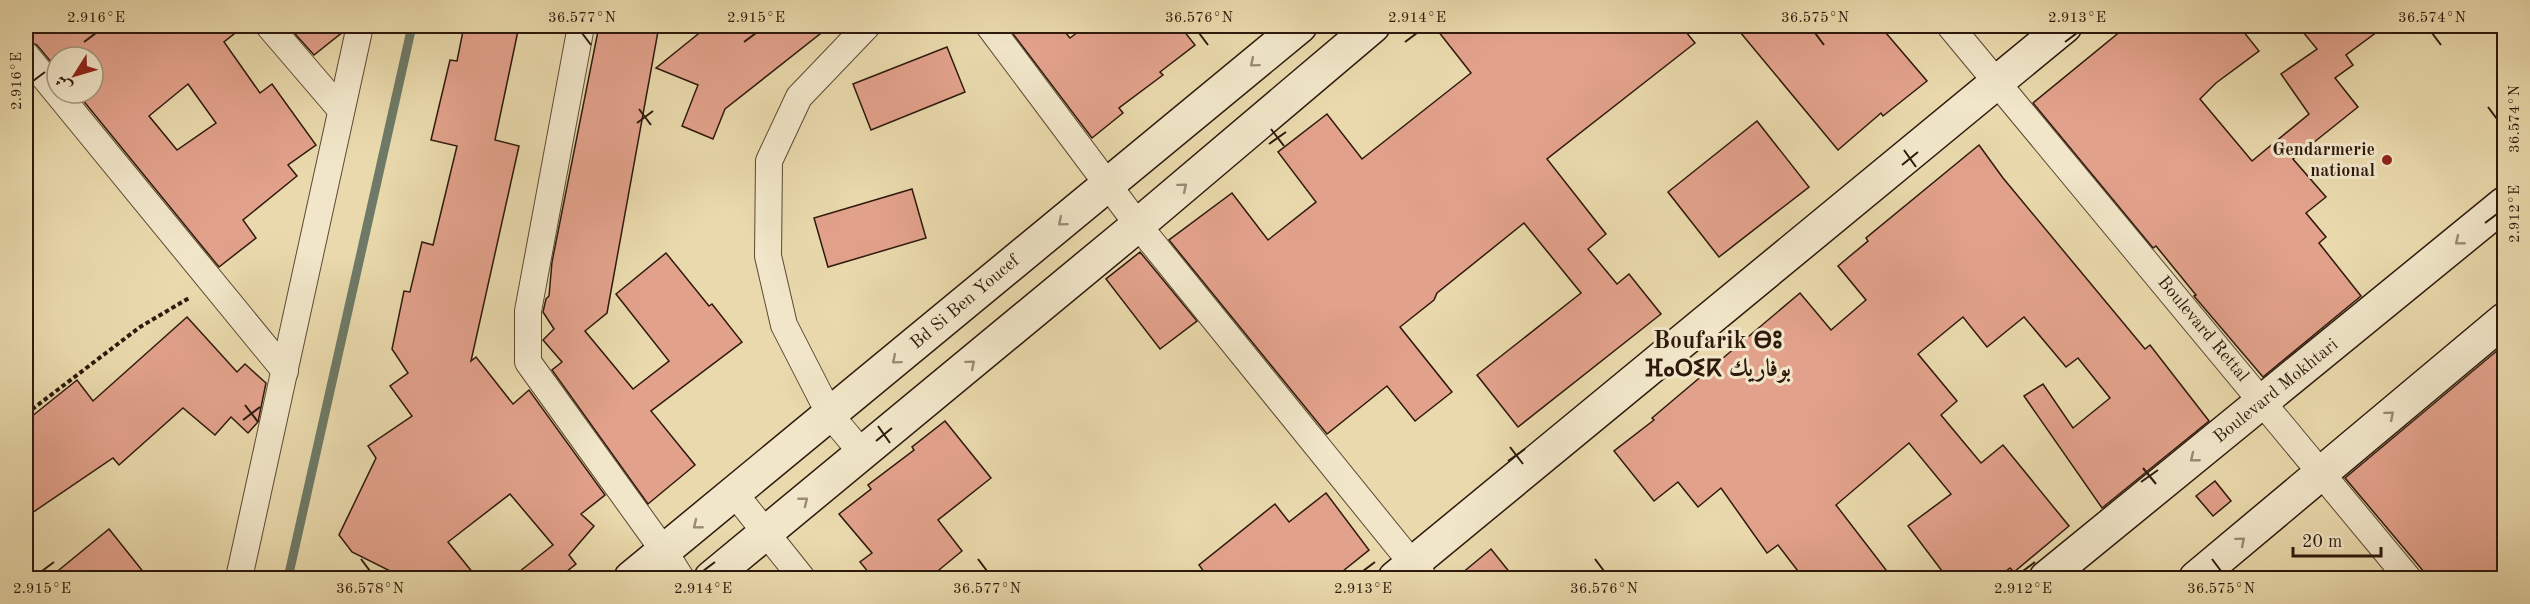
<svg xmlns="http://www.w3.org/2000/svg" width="2530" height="604" font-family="'Old Standard TT',Amiri,'Noto Sans Tifinagh',serif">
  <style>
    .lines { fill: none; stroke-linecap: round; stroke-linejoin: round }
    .stream { stroke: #6e7a67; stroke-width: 9 }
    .building { fill: #e2a18b; stroke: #2e190c; stroke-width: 1.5; fill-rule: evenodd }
    .street-casing { stroke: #5d4934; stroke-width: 28 }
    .secondary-casing { stroke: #2e190c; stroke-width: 36 }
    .path { stroke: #2e190c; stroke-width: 4; stroke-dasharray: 4.5 3; stroke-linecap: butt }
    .street { stroke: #f1e6c9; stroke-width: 26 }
    .secondary { stroke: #f1e6c9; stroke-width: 33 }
    .oneway { stroke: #998a74 }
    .ticks { fill: none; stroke: #2e190c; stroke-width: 2 }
    .poi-dot { fill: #8f2418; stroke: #f1e6c9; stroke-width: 2 }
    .labels { text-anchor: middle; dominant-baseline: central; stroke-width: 6; stroke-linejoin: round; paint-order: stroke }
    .poi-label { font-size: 18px; font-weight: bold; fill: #2e190c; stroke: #f1e6c9; text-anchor: end }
    .street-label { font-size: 18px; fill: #2e190c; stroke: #f1e6c9 }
    .district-label { font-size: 24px; font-weight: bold; fill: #2e190c; stroke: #f1e6c9 }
    .neatline { fill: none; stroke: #2e190c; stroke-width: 2 }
    .ticks-label { font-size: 15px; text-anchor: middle; fill: #2e190c }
  </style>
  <rect width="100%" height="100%" fill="#e9d9ac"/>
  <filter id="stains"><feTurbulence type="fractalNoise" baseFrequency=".00333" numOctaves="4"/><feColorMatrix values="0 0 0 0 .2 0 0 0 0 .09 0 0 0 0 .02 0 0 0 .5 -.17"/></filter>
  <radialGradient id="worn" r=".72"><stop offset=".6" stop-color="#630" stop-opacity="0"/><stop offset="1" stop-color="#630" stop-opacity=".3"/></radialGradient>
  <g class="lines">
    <polyline class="stream" points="288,578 412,26"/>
  </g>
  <g class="building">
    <path d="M26,26h218l-20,16 36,51 12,-9 44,61 -28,20 9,11 -54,44 13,18 -37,29 -142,-174h16v-36h-36v12l-20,-24 -11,-5zM188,84l28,39 -39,27 -28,-34z"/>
    <polygon points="288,26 345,26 344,31 314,55"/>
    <polygon points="464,26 519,26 495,140 519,146 471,361 476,357 513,404 529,390 605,495 581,514 594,526 569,555 576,564 557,579 510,579 553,545 510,494 448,542 478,579 406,579 352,552 339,535 376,458 368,446 412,416 390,386 408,373 392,349 404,291 410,292 422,242 433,245 457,146 431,140 450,60 457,61"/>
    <polygon points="599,26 659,26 607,313 585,331 633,389 669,361 616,294 666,253 709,306 712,304 742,342 651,411 695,465 648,504 552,370 562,362 543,340 554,329 543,312 546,299 549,296 552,262"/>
    <polygon points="708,26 830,26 725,109 713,139 682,126 698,85 656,68"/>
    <polygon points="1007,26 1060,26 1070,38 1086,26 1180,26 1195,45 1160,72 1163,75 1119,108 1123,113 1092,138"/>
    <polygon points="1434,26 1681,26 1695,43 1547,159 1606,234 1588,249 1617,284 1629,274 1661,314 1518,427 1477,375 1581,293 1524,223 1437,293 1434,300 1400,327 1452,392 1415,421 1387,386 1327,434 1169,240 1232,193 1268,240 1316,202 1278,152 1327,114 1362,159 1471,73"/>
    <polygon points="1735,26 1880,26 1927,81 1883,116 1881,113 1838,150"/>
    <polygon points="2127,26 2239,26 2259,51 2216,83 2200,99 2252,161 2309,114 2281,74 2317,49 2298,26 2385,26 2346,55 2353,65 2335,78 2358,107 2293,159 2326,197 2306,213 2326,237 2319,243 2361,296 2263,377 2194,296 2196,295 2156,246 2153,248 2033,103"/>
    <polygon points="947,47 965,92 871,130 853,84"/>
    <polygon points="1757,121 1809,187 1719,257 1668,192"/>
    <polygon points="1979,145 2003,178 2145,349 2150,345 2209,421 2102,508 2024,396 2043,384 2073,428 2110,398 2078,358 2066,367 2024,317 1987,347 1963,317 1918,354 1957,401 1941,415 1981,463 2003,445 2069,526 2014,572 2010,568 1996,579 1948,579 1908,526 1951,494 1909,443 1836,505 1893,579 1804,579 1778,545 1767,553 1721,488 1698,507 1678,482 1654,501 1614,451 1654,420 1652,418 1800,293 1831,330 1866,300 1838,266 1868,241 1866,238"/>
    <polygon points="912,189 926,238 828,267 814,218"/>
    <polygon points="1140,252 1197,321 1160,349 1106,279"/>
    <polygon points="187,317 237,372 245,364 266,383 258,422 248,433 231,417 215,435 183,408 119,465 113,458 26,517 26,421 77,380 93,401"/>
    <polygon points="2505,344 2505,579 2430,579 2345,478"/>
    <polygon points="945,421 991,478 938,520 962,551 928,579 874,579 860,562 872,553 839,514 871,489 868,485 914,450 912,447"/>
    <polygon points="2215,481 2231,501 2213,516 2196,496"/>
    <polygon points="1326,493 1369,550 1333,579 1209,579 1199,565 1275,504 1289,522"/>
    <polygon points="109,529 149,579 48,579"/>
    <polygon points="1491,549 1515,579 1455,579"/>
  </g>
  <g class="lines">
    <defs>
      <g id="street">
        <polyline points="269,26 341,110"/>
        <polyline points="581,26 528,311 528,362 664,551 681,578"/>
        <polyline points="989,26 1138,225 1424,578"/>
        <polyline points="1950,26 2408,578"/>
        <polyline points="26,55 285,371"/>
        <polyline points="863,454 830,415 784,325 768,256 769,161 799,97 867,26"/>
        <polyline points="735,494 802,578"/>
        <polyline points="239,578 360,26"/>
      </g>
      <g id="secondary">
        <polyline points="631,578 1300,26"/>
        <polyline points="711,578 1138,225 1373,26"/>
        <polyline points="1395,578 2065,26"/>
        <polyline points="2046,578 2504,204"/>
        <polyline points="2196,578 2504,320"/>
      </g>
    </defs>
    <use href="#street" class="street-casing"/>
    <use href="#secondary" class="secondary-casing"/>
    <polyline class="path" points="26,414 140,327 189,298"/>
    <use href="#street" class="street"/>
    <use href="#secondary" class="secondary"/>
  </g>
  <defs><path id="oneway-chevron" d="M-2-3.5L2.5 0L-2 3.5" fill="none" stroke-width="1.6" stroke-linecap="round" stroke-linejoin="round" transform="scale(1.5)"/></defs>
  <g class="oneway">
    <use href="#oneway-chevron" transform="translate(1254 63) rotate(140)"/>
    <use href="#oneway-chevron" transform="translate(1183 187) rotate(-40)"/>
    <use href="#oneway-chevron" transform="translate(1062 222) rotate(140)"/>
    <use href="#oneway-chevron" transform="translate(2459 241) rotate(141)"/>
    <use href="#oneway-chevron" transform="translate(896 360) rotate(140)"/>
    <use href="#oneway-chevron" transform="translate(971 364) rotate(-40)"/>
    <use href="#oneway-chevron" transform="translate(2390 415) rotate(-40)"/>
    <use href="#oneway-chevron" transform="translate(2194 458) rotate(141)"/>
    <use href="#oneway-chevron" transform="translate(804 501) rotate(-38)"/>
    <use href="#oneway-chevron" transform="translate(697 525) rotate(141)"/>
    <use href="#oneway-chevron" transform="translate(2241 541) rotate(-40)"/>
  </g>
  <path class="ticks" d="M582,33l9,12M1199,33l9,12M1815,33l9,12M2432,33l9,12M84,42l12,-9M744,42l12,-9M1405,42l12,-9M2065,42l12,-9M33,81l12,-9M2488,107l9,12M639,109l12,16M637,123l16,-12M1271,129l13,17M1269,144l17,-12M1904,150l12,17M1902,165l16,-13M2485,223l12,-9M245,405l13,17M243,420l17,-13M878,426l12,17M876,441l16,-13M1510,447l13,17M1508,461l17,-12M2143,468l13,16M2141,482l17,-12M361,559l9,12M978,559l9,12M1595,559l9,12M2212,559l9,12M42,571l12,-9M703,571l12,-9M1363,571l12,-9M2023,571l12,-9"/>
  <circle class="poi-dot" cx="2387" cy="160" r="6"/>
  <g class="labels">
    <g class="poi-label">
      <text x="2375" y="150">Gendarmerie<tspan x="2375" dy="21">national</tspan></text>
    </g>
    <g class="street-label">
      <text transform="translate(965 302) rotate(-40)">Bd Si Ben Youcef</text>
      <text transform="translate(2203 329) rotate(50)">Boulevard Rettal</text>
      <text transform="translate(2276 391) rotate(-39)">Boulevard Mokhtari</text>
    </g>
    <g class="district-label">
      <text x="1718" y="342">Boufarik ⴱⵓ<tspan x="1718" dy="28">ⴼⴰⵔⵉⴽ بوفاريك</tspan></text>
    </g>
  </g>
  <rect width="2530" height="604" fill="none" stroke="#e9d9ac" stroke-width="66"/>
  <g transform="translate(75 75) rotate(233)"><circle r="28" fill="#f1e6c9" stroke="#a3947d" stroke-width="1.5"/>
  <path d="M0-4.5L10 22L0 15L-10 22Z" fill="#8f2418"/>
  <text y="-9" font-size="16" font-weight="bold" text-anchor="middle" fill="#2e190c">ش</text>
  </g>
  <path d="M2293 547v9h88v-9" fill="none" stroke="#2e190c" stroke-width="3"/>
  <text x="2302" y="547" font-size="18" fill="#2e190c" stroke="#f1e6c9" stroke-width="4.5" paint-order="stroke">20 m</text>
  <rect x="33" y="33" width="2464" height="538" class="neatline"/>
  <g class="ticks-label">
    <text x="96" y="22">2.916°E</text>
    <text x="582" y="22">36.577°N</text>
    <text x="756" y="22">2.915°E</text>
    <text x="1199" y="22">36.576°N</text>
    <text x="1417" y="22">2.914°E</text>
    <text x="1815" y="22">36.575°N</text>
    <text x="2077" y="22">2.913°E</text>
    <text x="2432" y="22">36.574°N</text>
    <text transform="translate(16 81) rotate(-90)" y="5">2.916°E</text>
    <text transform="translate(2514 119) rotate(-90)" y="5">36.574°N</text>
    <text transform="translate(2514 214) rotate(-90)" y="5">2.912°E</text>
    <text x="42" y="593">2.915°E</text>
    <text x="370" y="593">36.578°N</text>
    <text x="703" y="593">2.914°E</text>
    <text x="987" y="593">36.577°N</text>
    <text x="1363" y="593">2.913°E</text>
    <text x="1604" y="593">36.576°N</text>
    <text x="2023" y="593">2.912°E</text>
    <text x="2221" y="593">36.575°N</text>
  </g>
  <rect width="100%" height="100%" filter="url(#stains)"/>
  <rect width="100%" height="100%" fill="url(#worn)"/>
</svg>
